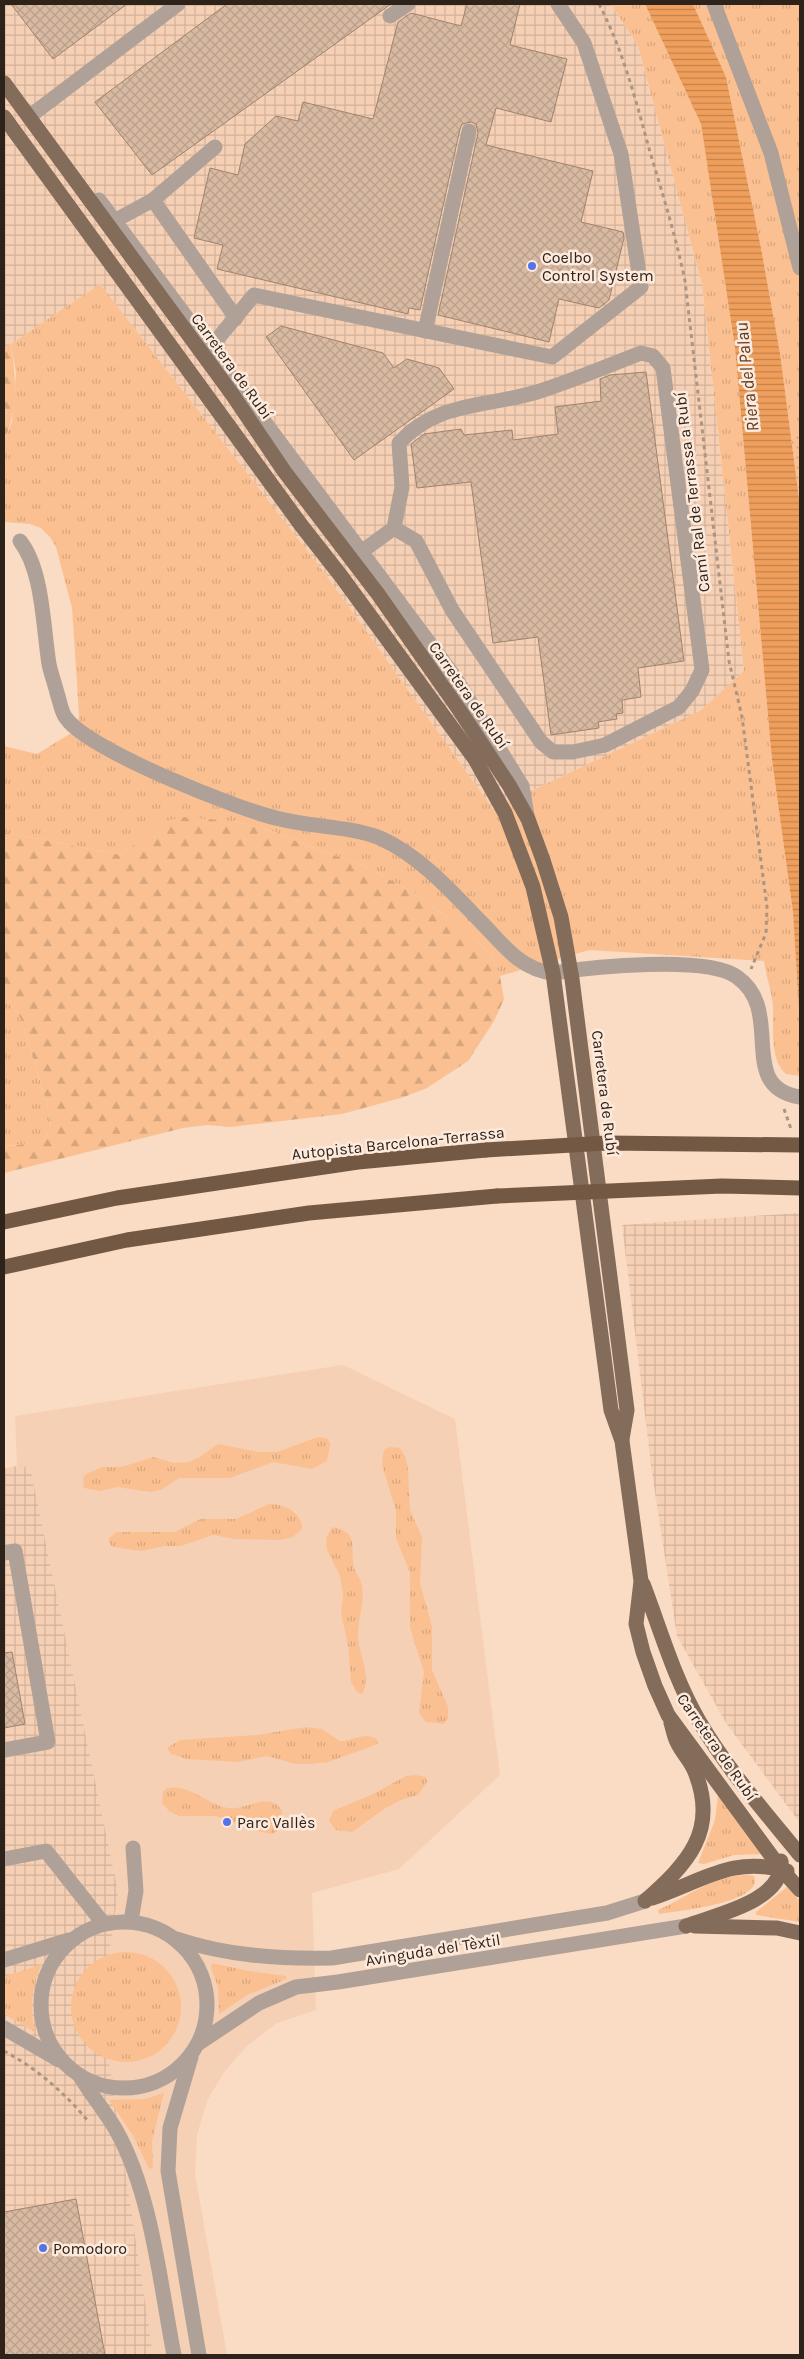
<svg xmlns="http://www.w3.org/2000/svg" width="804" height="2359" font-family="Karla,sans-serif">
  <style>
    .built { fill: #f6d0b4 }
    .industrial { fill: url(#industrial-grid) }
    .grass { fill: url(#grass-tufts) }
    .forest { fill: url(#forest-firs) }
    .garden { fill: url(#garden-dots) }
    .water { fill: url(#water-rules) }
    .building { fill: url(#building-cross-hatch); stroke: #a0836d }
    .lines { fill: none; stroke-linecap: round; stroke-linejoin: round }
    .path { stroke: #ac9482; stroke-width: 3; stroke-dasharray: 4 4; stroke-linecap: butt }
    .minor { stroke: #afa197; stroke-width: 15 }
    .major { stroke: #836c5a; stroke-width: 15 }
    .highway { stroke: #735944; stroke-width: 15 }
    .highway-bridge { stroke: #735944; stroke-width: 15 }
    .poi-dot { fill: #5573e8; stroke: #fdeadc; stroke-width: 2 }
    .labels { text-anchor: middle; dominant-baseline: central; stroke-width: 5; stroke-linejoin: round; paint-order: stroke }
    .poi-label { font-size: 16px; fill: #2e231a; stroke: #fdeadc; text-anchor: start }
    .street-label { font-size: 16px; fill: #2e231a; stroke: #fdeadc }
    .water-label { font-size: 18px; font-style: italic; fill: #5d3b1f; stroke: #fdeadc }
  </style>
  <defs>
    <pattern id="industrial-grid" width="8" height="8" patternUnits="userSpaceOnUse" patternTransform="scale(1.25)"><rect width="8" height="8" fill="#f6d0b4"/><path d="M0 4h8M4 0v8" fill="none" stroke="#d3b29a"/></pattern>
    <pattern id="grass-tufts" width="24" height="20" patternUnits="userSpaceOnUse" patternTransform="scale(1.25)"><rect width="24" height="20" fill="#fbc091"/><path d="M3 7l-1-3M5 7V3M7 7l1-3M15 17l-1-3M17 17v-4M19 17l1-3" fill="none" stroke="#d7a57c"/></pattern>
    <pattern id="forest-firs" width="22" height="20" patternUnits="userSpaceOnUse" patternTransform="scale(1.25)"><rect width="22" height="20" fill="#fbc091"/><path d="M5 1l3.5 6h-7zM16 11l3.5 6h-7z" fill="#d7a57c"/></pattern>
    <pattern id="garden-dots" width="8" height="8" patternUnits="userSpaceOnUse" patternTransform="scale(1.25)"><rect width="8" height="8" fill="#fbc091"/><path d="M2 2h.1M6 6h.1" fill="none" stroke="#d7a57c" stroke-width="1.8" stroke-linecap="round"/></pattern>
    <pattern id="water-rules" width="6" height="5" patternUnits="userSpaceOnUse" patternTransform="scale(1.25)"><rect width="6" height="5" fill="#ef9f5b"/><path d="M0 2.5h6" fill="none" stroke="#c2814a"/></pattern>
    <pattern id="building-cross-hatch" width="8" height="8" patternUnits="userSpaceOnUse" patternTransform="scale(1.25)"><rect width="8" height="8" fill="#d8b9a2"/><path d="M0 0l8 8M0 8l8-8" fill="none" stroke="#ba9f8b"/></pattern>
  </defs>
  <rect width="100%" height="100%" fill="#fadbc3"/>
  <polygon class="built" points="343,1365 455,1419 500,1775 399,1869 312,1893 316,2010 277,2023 248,2045 224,2072 207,2101 197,2135 195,2174 227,2355 4,2355 4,1469 17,1466 15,1416"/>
  <g class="industrial">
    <polygon points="4,4 611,4 638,46 702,284 744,671 700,711 493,809 326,575 100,284 4,349"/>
    <polygon points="799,1213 800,1217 800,1823 726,1723 677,1636 652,1473 622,1225"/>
    <polygon points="17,1466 30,1467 118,1892 101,2010 153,2355 4,2355 4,1469"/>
  </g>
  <g class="grass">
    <path d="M611,4h34l56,120 34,224 37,412 21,152 7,116v48l-14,-2c-17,-15 -12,-47 -13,-67 -1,-15 -7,-31 -9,-46l-175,-11 -89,26 -9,-22 -37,-32 -40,-29 -47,-26 -67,-24 -22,-10 -45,-12 -72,1 -40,33 -117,-23v-86l33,8 41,-25 1,-15 -7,-106 -16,-61 -6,-10 -9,-9 -11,-4 -26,-2v-81l8,-19 4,-49 -5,-29 89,-60 226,291 167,234 207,-98 44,-40 -42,-387 -64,-238z"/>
    <polygon points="693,4 800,4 800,435 791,437 780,353 761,248 726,77"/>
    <path d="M4,999l5,1 13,21 29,96 -1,13 -7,11c-13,4 -26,2 -39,6z"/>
    <polygon points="318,1437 328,1439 330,1444 327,1461 312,1469 273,1462 230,1478 179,1478 161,1490 150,1492 117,1487 101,1491 84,1488 83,1478 86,1474 102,1467 122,1467 153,1457 174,1463 188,1462 198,1458 218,1444 259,1452 277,1452"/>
    <polygon points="390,1447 400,1448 405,1456 408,1468 410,1510 422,1537 420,1583 432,1626 432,1670 448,1707 448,1719 444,1724 426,1722 419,1713 424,1672 410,1628 410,1573 396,1538 396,1511 382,1465 383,1454 385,1449"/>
    <path d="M269,1504c15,0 28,6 33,20v5l-9,8 -13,3 -45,-1 -22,-4 -32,11h-17l-23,5 -28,-4 -4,-4v-5l8,-6h58l25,-13h36z"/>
    <path d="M332,1527c28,4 18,22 22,41 2,6 7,11 8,17 3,15 -4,34 -4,50 0,18 15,43 4,59l-5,-2 -6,-10 -3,-37 -7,-32 2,-17 -3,-20 -13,-26 -1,-12z"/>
    <path d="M306,1727l16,2 18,12c13,0 25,-10 37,-2l1,5 -50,18 -17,2h-16l-28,-8 -28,6 -52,-3 -16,-5 -4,-6 13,-8 77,-5z"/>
    <polygon points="416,1775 426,1777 427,1782 418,1795 401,1800 384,1809 352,1832 336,1830 329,1821 333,1811 373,1794 406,1776"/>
    <path d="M167,1788c24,-4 39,16 61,20 18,3 42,-18 54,3l-1,10 -4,10 -5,3 -16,-3 -40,-15h-37l-10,-5 -7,-8 1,-11z"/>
    <polygon points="718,1795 762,1854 734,1855 704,1864 698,1863 715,1820"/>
    <path d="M749,1875l5,1c11,27 -78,35 -95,38l-1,-4c30,-13 56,-36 91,-35z"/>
    <polygon points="787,1887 800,1901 800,1922 756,1915 756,1912"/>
    <circle cx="126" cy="2007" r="55"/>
    <polygon points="212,1963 249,1971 286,1976 286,1979 247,1995 219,2014 218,1987 211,1968"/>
    <path d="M42,1964c-11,23 -12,44 -7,68l-31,-18v-37z"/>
    <polygon points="164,2093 152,2141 153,2168 149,2169 134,2137 109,2100 145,2099"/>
  </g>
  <g class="forest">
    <path d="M11,344c5,33 7,66 -7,97v-92z"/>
    <polygon points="184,817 233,821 278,833 300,843 367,867 414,893 454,922 491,954 500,976 504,999 494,1021 468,1061 427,1088 404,1097 342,1114 230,1127 207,1125 183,1128 4,1173 4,1147 43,1141 50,1130 51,1117 22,1021 9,1000 4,999 4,832 121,855 161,822"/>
  </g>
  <polygon class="garden" points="800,435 800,506 791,437"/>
  <polygon class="water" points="645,4 693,4 726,77 761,248 780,353 800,506 800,1028 793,912 772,760 735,348 701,124"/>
  <g class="building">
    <polygon points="11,4 127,4 53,59"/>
    <polygon points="227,4 391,4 152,175 95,102"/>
    <polygon points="467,4 520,4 510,45 567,59 551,122 496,108 486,145 593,171 581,222 623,232 624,238 609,300 599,308 559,299 549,342 438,315 478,133 476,124 471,122 462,124 460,129 420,310 409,308 408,314 217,269 223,245 194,238 210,168 238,175 245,144 276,116 298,121 303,102 373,119 398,22 411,13 461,26"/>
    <polygon points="281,326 383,353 394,368 407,359 439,368 454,389 354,460 266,337"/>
    <polygon points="646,372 684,661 638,668 641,697 622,700 623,713 616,714 617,719 598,722 599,728 551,735 538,637 493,643 471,482 417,488 411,444 424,434 461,429 464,435 512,430 513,440 558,434 555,407 601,401 600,379 610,375"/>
    <polygon points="12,1652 25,1724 4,1728 4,1653"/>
    <polygon points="76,2199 105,2355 4,2355 4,2212"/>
  </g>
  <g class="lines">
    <g class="path">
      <path d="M599,4c24,46 37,97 51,148 13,43 26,85 35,129l44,380 13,56 25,190 -1,26 -15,36"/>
      <polyline points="784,1109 791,1129"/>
      <path d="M4,2051c32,17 61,42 84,70"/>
    </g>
    <g class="minor">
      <polyline points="714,4 771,153 800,268"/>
      <polyline points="390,16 408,4"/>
      <polyline points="34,113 178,4"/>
      <polyline points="215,147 153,200 236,318"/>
      <polyline points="99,200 454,676 522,786 527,815"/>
      <polyline points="114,221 153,200"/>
      <polyline points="425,331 469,131"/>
      <polyline points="210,348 254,295 552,357 641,287 621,154 584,43 558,4"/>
      <path d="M20,541c23,29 23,86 29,123 2,10 6,20 8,29 3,8 4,19 9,25 22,32 173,92 214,101 32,8 69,7 100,19 39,17 72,54 101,84 22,22 39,48 72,51 39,-6 154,-18 184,4 49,34 -2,110 63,120"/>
      <path d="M361,552l33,-24 22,13 36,69 89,132 12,10h20l32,-7 74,-38 13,-16 10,-21 -3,-24 -36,-278 -10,-12 -12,-3c-34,13 -69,28 -104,39 -50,15 -100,9 -138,51l3,44 -8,41"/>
      <polyline points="4,1553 15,1551 48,1742 4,1750"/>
      <polyline points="4,1859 46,1851 103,1923"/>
      <polyline points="131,1921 136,1891 133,1848"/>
      <circle cx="124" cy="2005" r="83"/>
      <path d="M177,1939c50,17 103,20 155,19l275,-45 38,-12"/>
      <polyline points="4,1960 69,1940"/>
      <polyline points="4,2028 59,2060"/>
      <polyline points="199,2043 259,2003 296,1987 338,1982 686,1926"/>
      <polyline points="191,2057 170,2128 168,2171 199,2355"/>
      <path d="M80,2076c11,19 25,35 36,54 36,64 44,154 58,225"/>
    </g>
    <g class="major">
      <polyline points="4,83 232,394 284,471 378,594 460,711 509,785 528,819 543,860 561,917 572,979 627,1410 622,1439"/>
      <polyline points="4,117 301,525 341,576 475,759 505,813 533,887 553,973 611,1410 622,1441 641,1581 636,1624 643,1652 655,1686 668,1715 781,1869 800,1890"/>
      <path d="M643,1584c18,47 31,94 56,137 28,48 66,91 101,134"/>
      <path d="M652,1898c50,-16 79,-43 135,-27"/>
      <path d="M645,1901c42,-37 74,-70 50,-129 -4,-11 -13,-19 -18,-30 -3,-6 -4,-13 -6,-19"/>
      <path d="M686,1926c29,-11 99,-25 95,-65"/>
      <polyline points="695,1926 777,1928 800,1933"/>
    </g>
    <g class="highway">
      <polyline points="4,1222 117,1198 358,1162 486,1150"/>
      <polyline points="4,1267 127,1240 309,1213 497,1196"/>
    </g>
    <g class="highway-bridge">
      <polyline points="486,1150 607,1143 800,1145"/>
      <polyline points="497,1196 722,1186 800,1188"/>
    </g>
  </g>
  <g class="poi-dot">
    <circle cx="532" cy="266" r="5"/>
    <circle cx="227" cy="1822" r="5"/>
    <circle cx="43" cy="2248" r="5"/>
  </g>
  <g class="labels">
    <g class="poi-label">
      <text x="542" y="257">Coelbo<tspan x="542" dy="18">Control System</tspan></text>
      <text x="237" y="1822">Parc Vallès</text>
      <text x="53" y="2248">Pomodoro</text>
    </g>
    <g class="street-label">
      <text transform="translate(232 366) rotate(54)">Carretera de Rubí</text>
      <text transform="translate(692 492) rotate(-97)">Camí Ral de Terrassa a Rubí</text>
      <text transform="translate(469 695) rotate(55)">Carretera de Rubí</text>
      <text transform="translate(605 1093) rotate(83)">Carretera de Rubí</text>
      <text transform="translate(398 1143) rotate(-6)">Autopista Barcelona-Terrassa</text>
      <text transform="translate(717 1747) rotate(55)">Carretera de Rubí</text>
      <text transform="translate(433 1950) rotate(-9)">Avinguda del Tèxtil</text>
    </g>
    <g class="water-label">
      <text transform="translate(747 377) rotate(-96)">Riera del Palau</text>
    </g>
  </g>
  <rect width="804" height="2359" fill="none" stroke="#2e231a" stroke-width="10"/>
</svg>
